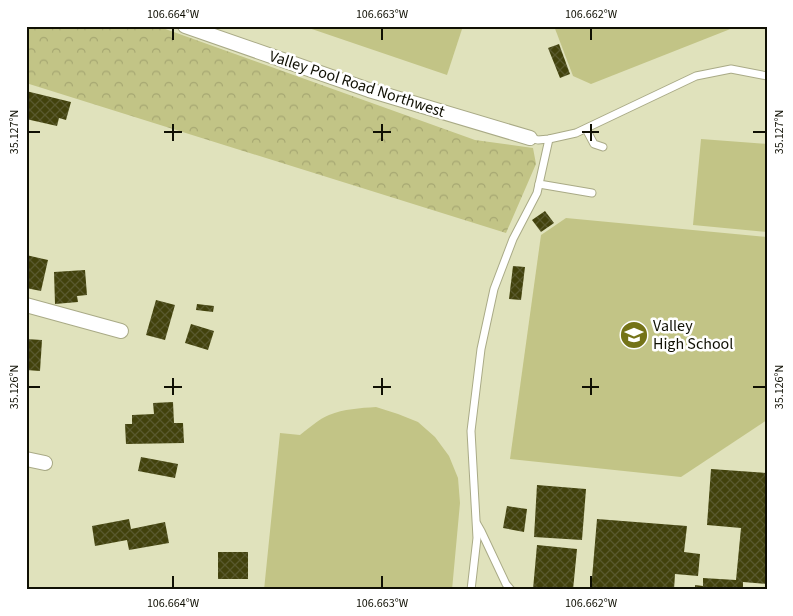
<svg xmlns="http://www.w3.org/2000/svg" width="793" height="616" font-family="'Source Sans 3',sans-serif">
  <style>
    .park { fill: url(#park-crowns) }
    .pitch { fill: #c2c486 }
    .building { fill: url(#building-cross-hatch) }
    .lines { fill: none; stroke-linecap: round; stroke-linejoin: round }
    .service-casing { stroke: #a9aa86; stroke-width: 9 }
    .minor-casing { stroke: #a9aa86; stroke-width: 16 }
    .service { stroke: #fff; stroke-width: 7 }
    .minor { stroke: #fff; stroke-width: 14 }
    .ticks { fill: none; stroke: #101004; stroke-width: 2 }
    .labels { text-anchor: middle; dominant-baseline: central; stroke-width: 5; stroke-linejoin: round; paint-order: stroke }
    .street-label { font-size: 16px; fill: #101004; stroke: #fff }
    .poi-label { font-size: 16px; fill: #101004; stroke: #fff; text-anchor: start }
    .neatline { fill: none; stroke: #101004; stroke-width: 2 }
    .ticks-label { font-size: 12px; text-anchor: middle; fill: #101004 }
  </style>
  <defs>
    <pattern id="park-crowns" width="20" height="18" patternUnits="userSpaceOnUse" patternTransform="scale(1.25)"><rect width="20" height="18" fill="#c2c486"/><path d="M2 6a3 3 0 1 1 6 0M12 15a3 3 0 1 1 6 0" fill="none" stroke="#a6a772"/></pattern>
    <pattern id="building-cross-hatch" width="8" height="8" patternUnits="userSpaceOnUse" patternTransform="scale(1.25)"><rect width="8" height="8" fill="#42420c"/><path d="M0 0l8 8M0 8l8-8" fill="none" stroke="#59592e"/></pattern>
  </defs>
  <rect width="100%" height="100%" fill="#e0e2bc"/>
  <polygon class="park" points="26,26 157,26 475,140 533,148 536,164 506,233 26,83"/>
  <g class="pitch">
    <polygon points="303,26 463,26 447,75"/>
    <polygon points="554,26 738,26 591,84 573,76"/>
    <polygon points="701,139 767,144 767,232 693,225"/>
    <polygon points="566,218 767,237 767,420 681,477 510,459 541,235"/>
    <path d="M376,407l22,7 20,8 17,15 14,19 9,22 2,25 -8,87h-188l16,-157 20,2c9,-7 19,-16 29,-20 15,-6 31,-7 47,-8z"/>
  </g>
  <g class="building">
    <polygon points="559,44 570,74 560,78 548,48"/>
    <polygon points="26,91 71,102 66,120 59,118 57,126 26,119"/>
    <polygon points="545,211 554,223 541,232 532,220"/>
    <polygon points="26,255 48,260 41,291 26,288"/>
    <polygon points="513,266 525,267 521,300 509,299"/>
    <polygon points="85,270 87,295 77,296 78,302 55,304 54,272"/>
    <polygon points="156,300 175,305 165,340 146,335"/>
    <polygon points="197,304 214,306 213,312 196,310"/>
    <polygon points="191,324 214,331 208,350 185,343"/>
    <polygon points="26,339 42,340 40,371 26,370"/>
    <polygon points="173,402 174,423 183,423 184,443 126,444 125,424 132,424 132,415 154,414 153,403"/>
    <polygon points="141,457 178,464 175,478 138,471"/>
    <polygon points="711,469 767,473 767,584 743,582 743,590 695,590 695,585 703,586 703,578 736,580 741,528 707,525"/>
    <polygon points="537,485 586,489 582,540 534,537"/>
    <polygon points="507,506 527,509 524,532 503,528"/>
    <polygon points="129,519 131,529 165,522 169,543 129,550 127,540 95,546 92,526"/>
    <polygon points="597,519 687,526 684,552 700,554 698,576 675,574 674,590 591,590"/>
    <polygon points="537,545 577,549 573,590 533,589"/>
    <rect x="218" y="552" width="30" height="27"/>
  </g>
  <g class="lines">
    <defs>
      <g id="service">
        <polyline points="586,129 594,144 603,147"/>
        <polyline points="530,138 538,140 549,139 576,133 696,76 731,69 767,76"/>
        <polyline points="539,184 592,193"/>
        <polyline points="477,524 481,531 506,584 511,590"/>
        <polyline points="471,590 477,538 471,431 481,349 494,289 513,239 537,193 549,139"/>
      </g>
      <g id="minor">
        <polyline points="185,26 369,90 530,138"/>
        <polyline points="26,305 121,331"/>
        <polyline points="26,459 45,463"/>
      </g>
    </defs>
    <use href="#service" class="service-casing"/>
    <use href="#minor" class="minor-casing"/>
    <use href="#service" class="service"/>
    <use href="#minor" class="minor"/>
  </g>
  <path class="ticks" d="M173,28v12M382,28v12M591,28v12M173,124v17M382,124v17M591,124v17M28,132h12M164,132h18M373,132h18M582,132h17M753,132h13M173,378v17M382,378v17M591,378v17M28,387h12M164,387h18M373,387h18M582,387h17M753,387h13M173,576v12M382,576v12M591,576v12"/>
  <defs>
    <symbol id="school-disc" viewBox="-11 -11 22 22"><circle r="9.5" fill="#747318" stroke="#fff"/><path d="M0-5L7-2L0 1L-7-2ZM-4 1L0 2.5L4 1V4Q0 6-4 4Z" fill="#fff"/></symbol>
  </defs>
  <g fill-rule="evenodd">
    <use href="#school-disc" x="618" y="319" width="32" height="32"/>
  </g>
  <g class="labels">
    <g class="street-label">
      <text transform="translate(357 84) rotate(18)">Valley Pool Road Northwest</text>
    </g>
    <g class="poi-label">
      <text x="653" y="326">Valley<tspan x="653" dy="18">High School</tspan></text>
    </g>
  </g>
  <rect width="793" height="616" fill="none" stroke="#ffffff" stroke-width="55"/>
  <rect x="28" y="28" width="738" height="560" class="neatline"/>
  <g class="ticks-label">
    <text x="173" y="18">106.664°W</text>
    <text x="382" y="18">106.663°W</text>
    <text x="591" y="18">106.662°W</text>
    <text transform="translate(14 132) rotate(-90)" y="4">35.127°N</text>
    <text transform="translate(779 132) rotate(-90)" y="4">35.127°N</text>
    <text transform="translate(14 387) rotate(-90)" y="4">35.126°N</text>
    <text transform="translate(779 387) rotate(-90)" y="4">35.126°N</text>
    <text x="173" y="607">106.664°W</text>
    <text x="382" y="607">106.663°W</text>
    <text x="591" y="607">106.662°W</text>
  </g>
</svg>
